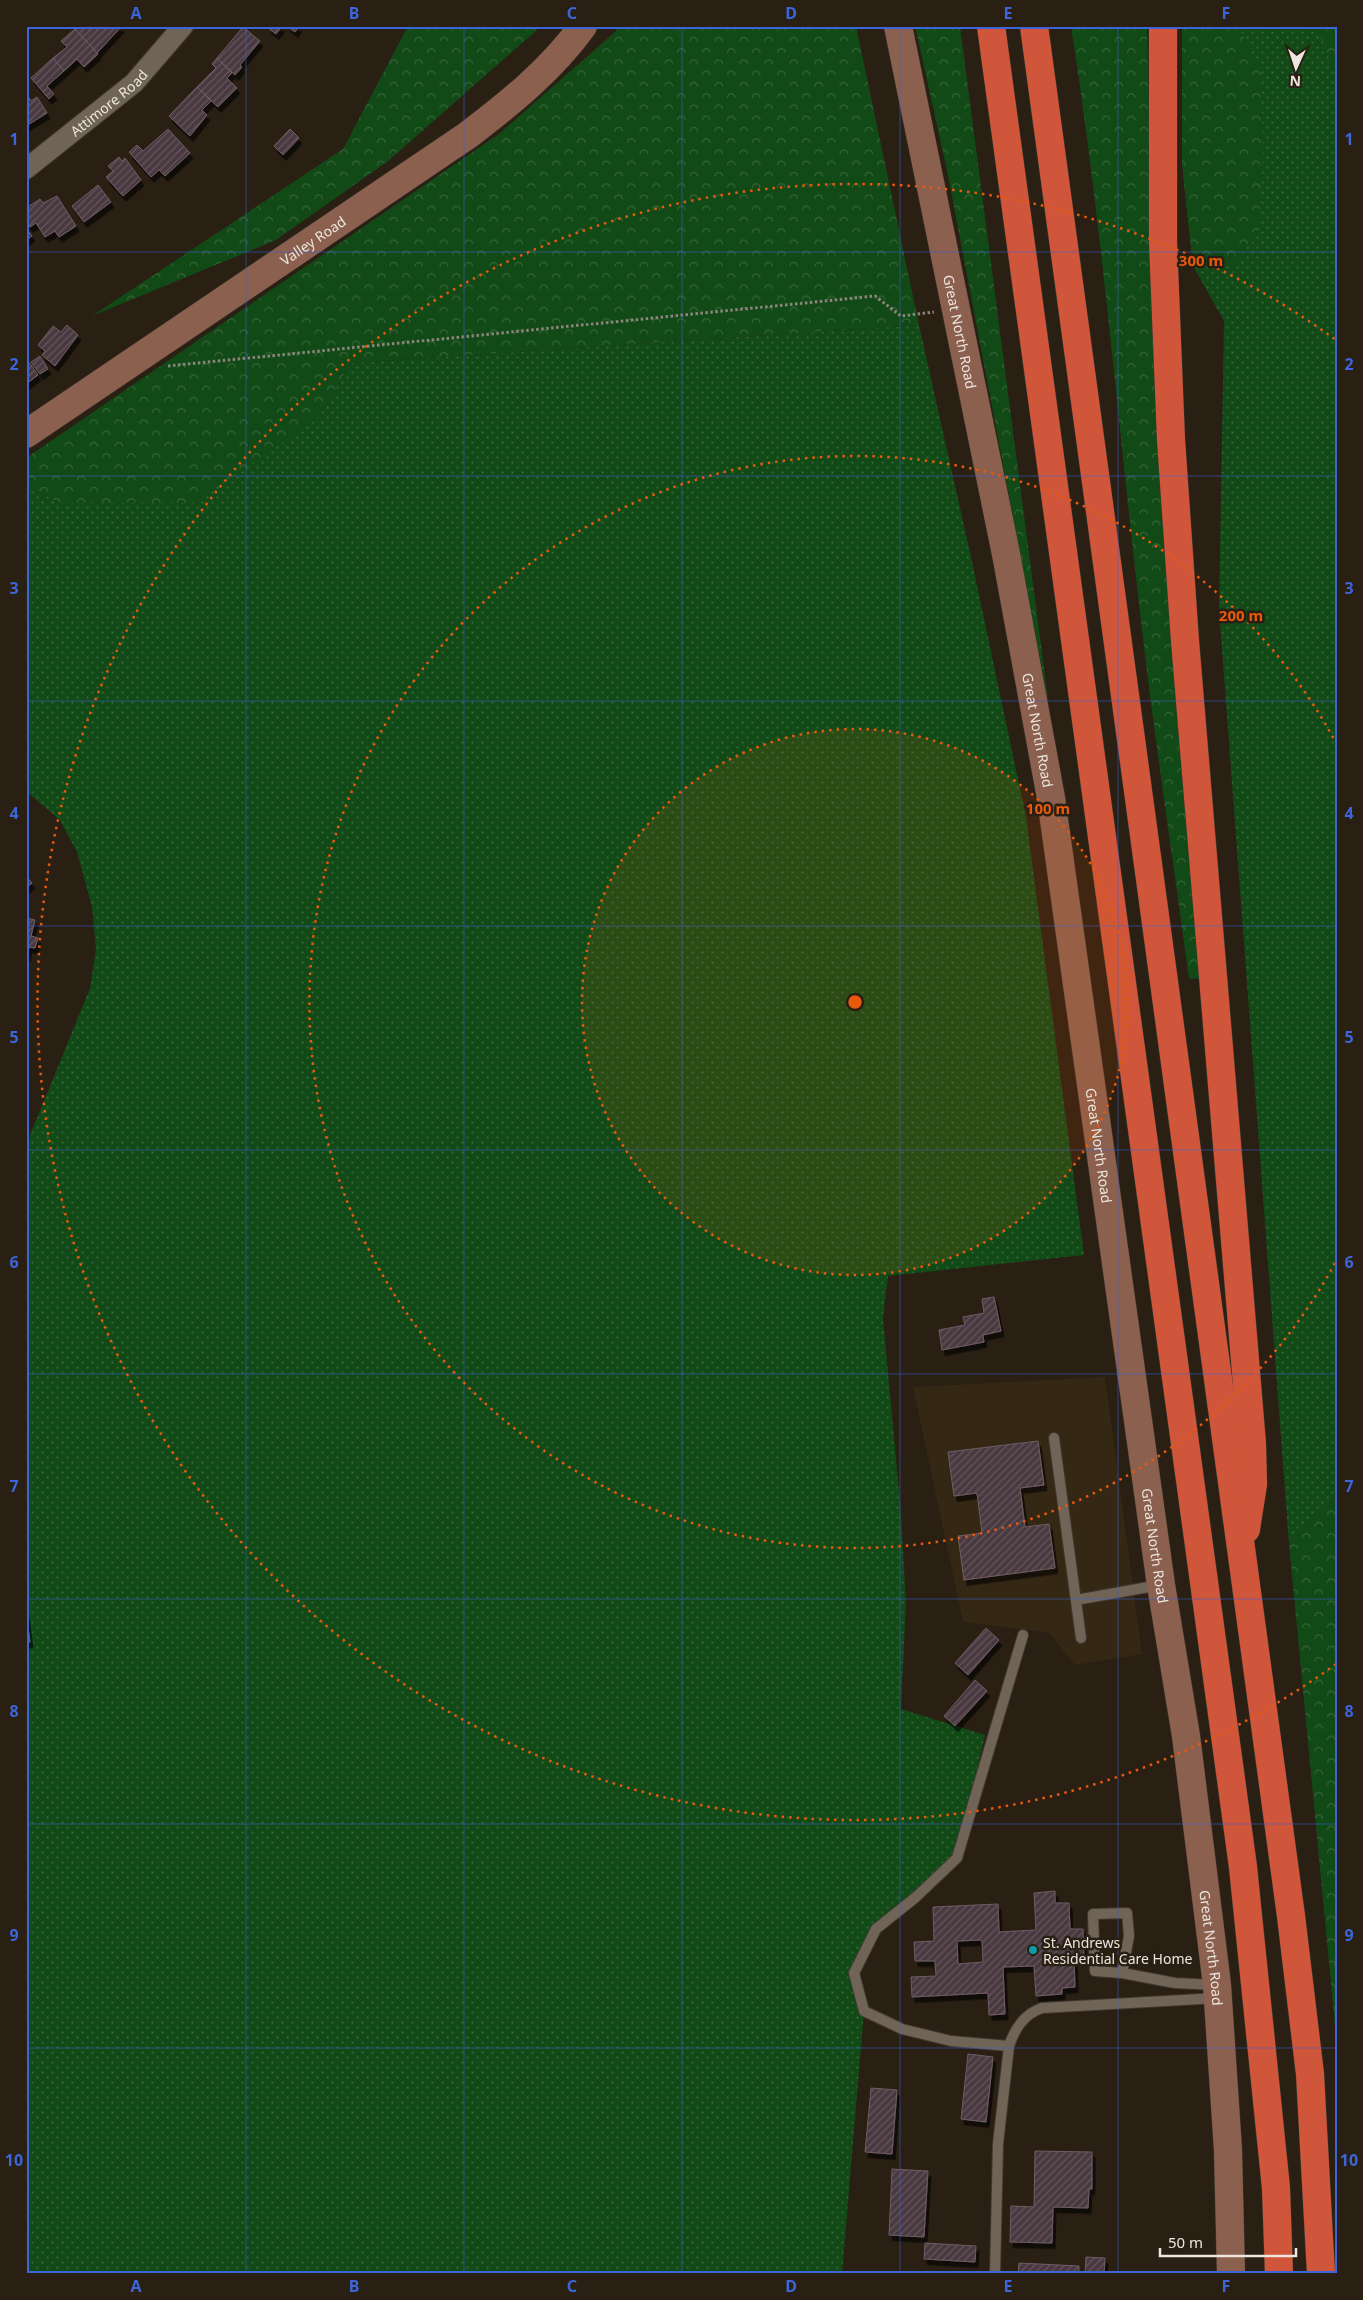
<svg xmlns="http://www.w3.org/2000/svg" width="1363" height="2300" font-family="'Noto Sans',sans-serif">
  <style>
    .built { fill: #342714 }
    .grass { fill: url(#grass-dots) }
    .forest { fill: url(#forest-crowns) }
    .building { fill: url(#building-hatch); stroke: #6f5d65; fill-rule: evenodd; filter: url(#shadow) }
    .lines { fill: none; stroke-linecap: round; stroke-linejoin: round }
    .lane-casing { stroke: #413a32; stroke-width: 12 }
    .street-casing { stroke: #413a32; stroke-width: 22 }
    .secondary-casing { stroke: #413a32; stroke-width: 29 }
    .highway-casing { stroke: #413a32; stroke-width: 29 }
    .path { stroke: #8d857b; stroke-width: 3; stroke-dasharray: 2.5 2.5; stroke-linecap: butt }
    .lane { stroke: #6f6456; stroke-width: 10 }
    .street { stroke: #6f6456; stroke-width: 20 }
    .secondary { stroke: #8c604e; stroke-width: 28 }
    .highway { stroke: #cf563a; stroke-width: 28 }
    .grid { fill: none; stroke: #3c65d9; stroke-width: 1; stroke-opacity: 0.55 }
    .ring { fill: none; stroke: #e8590c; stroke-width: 2.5; stroke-dasharray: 2.5 5 }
    .culture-dot { fill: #0f9aa8; stroke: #291f13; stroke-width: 2 }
    .labels { text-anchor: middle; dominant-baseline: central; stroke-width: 5; stroke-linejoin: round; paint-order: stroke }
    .street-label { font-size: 14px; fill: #ece6de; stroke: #291f13 }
    .poi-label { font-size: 14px; fill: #ece6de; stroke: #291f13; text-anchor: start }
    .centre { fill: #e8590c; stroke: #291f13; stroke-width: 2.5 }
    .ring-label { font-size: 15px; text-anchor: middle; font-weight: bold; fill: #e8590c; stroke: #291f13; stroke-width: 5; stroke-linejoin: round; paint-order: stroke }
    .neatline { fill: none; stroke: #3c65d9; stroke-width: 2 }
    .grid-label { font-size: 16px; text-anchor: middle; font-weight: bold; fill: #3c65d9 }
  </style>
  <defs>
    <pattern id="grass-dots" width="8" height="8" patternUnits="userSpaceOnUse" patternTransform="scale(1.25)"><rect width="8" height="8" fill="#124a17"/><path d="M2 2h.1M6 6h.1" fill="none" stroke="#356438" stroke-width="1.8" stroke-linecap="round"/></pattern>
    <pattern id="forest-crowns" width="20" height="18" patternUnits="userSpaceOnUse" patternTransform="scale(1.25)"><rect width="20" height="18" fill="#124a17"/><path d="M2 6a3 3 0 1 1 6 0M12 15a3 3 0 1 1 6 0" fill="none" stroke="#356438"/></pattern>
    <pattern id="building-hatch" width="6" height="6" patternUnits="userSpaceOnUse" patternTransform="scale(1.25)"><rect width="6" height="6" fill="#493940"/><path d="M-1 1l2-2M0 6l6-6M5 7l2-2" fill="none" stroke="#63565b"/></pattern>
    <filter id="shadow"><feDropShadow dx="3" dy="5.5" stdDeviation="0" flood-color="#0009"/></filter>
  </defs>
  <rect width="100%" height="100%" fill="#291f13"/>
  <polygon class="built" points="1105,1377 1142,1654 1075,1665 1049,1633 963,1622 913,1387"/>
  <g class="grass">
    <polygon points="1182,26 1337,26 1337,1497 1289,1544 1219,609 1224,321 1193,266 1182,163"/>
    <polygon points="919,325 971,557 1026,817 1084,1255 888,1276 883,1318 901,1514 906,1603 901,1709 985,1735 957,1858 876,1929 854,1973 864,2011 842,2274 26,2274 26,1145 90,988 96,949 92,907 77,852 60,820 26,791 26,485 60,503 317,419 351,363"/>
  </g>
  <g class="forest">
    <polygon points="408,26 539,26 537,30 388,161 276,240 92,316 343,149"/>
    <polygon points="619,26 856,26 919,325 351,363 317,419 193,503 60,503 26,485 26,458 499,134 615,32"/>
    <polygon points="915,26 960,26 1049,706 948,175"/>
    <path d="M1071,26h76l4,198 52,754 -14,1c-14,-105 -30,-210 -43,-315 -26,-213 -42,-426 -75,-638z"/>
    <polygon points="1182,26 1239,26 1261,73 1263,154 1259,234 1233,264 1193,266 1182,163"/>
    <polygon points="1317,26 1337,26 1337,80"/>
    <polygon points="1337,1497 1337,2046 1289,1544"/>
  </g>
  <g class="building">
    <polygon points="77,26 121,26 121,27 97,53 75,29"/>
    <polygon points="270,26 282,26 276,34 268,28"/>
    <polygon points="287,26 299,26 295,32"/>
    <polygon points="243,27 260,41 240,65 242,67 235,75 217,58"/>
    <polygon points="75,29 98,54 84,67 77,59 64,71 53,58 67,47 61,41"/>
    <polygon points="53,58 64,71 47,86 54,94 49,99 31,78"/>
    <polygon points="217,58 232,73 227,78 237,88 218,107 197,87 216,68 212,64"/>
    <polygon points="197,87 211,101 202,110 207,115 190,136 169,116"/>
    <polygon points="28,96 31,101 37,97 47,113 26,126"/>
    <polygon points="168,129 190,153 165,176 159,170 151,177 129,152 137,145 143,151"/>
    <polygon points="290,129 299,138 283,155 274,146"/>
    <polygon points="119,157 122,161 125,158 141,180 123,196 106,177 113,171 108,166"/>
    <polygon points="98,185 111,202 84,222 72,206"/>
    <polygon points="57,196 76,226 59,237 55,231 45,237 36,223 30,227 26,221 28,212 26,208 40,199 43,203"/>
    <polygon points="26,228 32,236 26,240"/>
    <polygon points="67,325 78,335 55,366 42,355 45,351 38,345 53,326 61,332"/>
    <polygon points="40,356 48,369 40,374 31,362"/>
    <polygon points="26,358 38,375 26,384"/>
    <polygon points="26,876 32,883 26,888"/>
    <polygon points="26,918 35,920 31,936 38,938 35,948 29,947 27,956"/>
    <polygon points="994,1297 1001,1331 983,1335 984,1342 942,1350 939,1330 965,1325 963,1317 984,1313 982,1299"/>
    <polygon points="1038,1441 1044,1485 1020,1488 1025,1527 1049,1524 1055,1568 964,1580 958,1536 982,1533 977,1493 954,1496 948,1452"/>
    <polygon points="26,1613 30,1642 26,1643"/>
    <polygon points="986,1628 999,1640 968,1675 955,1663"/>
    <polygon points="975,1680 987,1691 955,1726 944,1716"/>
    <path d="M1055,1891v12h14l1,26h13l1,30h-10l1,28 -13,1v6l-26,2 -2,-30 -31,1 2,47 -16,1 -1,-22 -76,4 -1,-20 25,-1 -1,-15h-20l-1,-19 20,-1 -1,-34 65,-3 1,28 37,-2 -2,-37zM982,1940l1,22 -25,2 -1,-23z"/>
    <polygon points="968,2054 993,2057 986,2122 961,2119"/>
    <polygon points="871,2088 897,2090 892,2154 865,2152"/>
    <polygon points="1035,2151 1092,2152 1092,2189 1089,2189 1088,2208 1053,2207 1052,2243 1010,2242 1011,2206 1034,2207"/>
    <polygon points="892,2169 928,2171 924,2237 889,2235"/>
    <polygon points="925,2243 976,2246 975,2262 924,2259"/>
    <polygon points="1086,2257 1105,2258 1104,2274 1085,2274"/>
    <polygon points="1019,2263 1079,2266 1079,2274 1018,2274"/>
  </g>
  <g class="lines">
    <defs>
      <g id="lane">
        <polyline points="1054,1438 1081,1638"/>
        <polyline points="1076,1600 1160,1585"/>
        <path d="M1023,1635l-66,223 -41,39 -40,32 -22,44 10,38 38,18 49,12 58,5c6,-18 15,-32 33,-38l176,-10"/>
        <polyline points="1122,1973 1129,1936 1127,1913 1093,1914 1095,1971 1122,1973 1175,1983 1216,1985"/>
        <polyline points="995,2274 998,2144 1009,2046"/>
      </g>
      <g id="street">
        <path id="s1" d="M26,169l108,-86 49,-57"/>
      </g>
      <g id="secondary">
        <path id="s2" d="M898,26l108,528 45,244 110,787 25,151 31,249 11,165 3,124"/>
        <path id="s3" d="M26,434l442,-299c42,-32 83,-65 115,-109"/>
      </g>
      <g id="highway">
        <polyline points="991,26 1243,1867 1276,2188 1279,2274"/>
        <polyline points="1034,26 1291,1916 1310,2074 1321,2274"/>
        <polyline points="1163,26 1163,242 1171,440 1185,641 1252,1444 1253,1484 1246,1529"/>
      </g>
    </defs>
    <use href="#lane" class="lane-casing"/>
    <use href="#street" class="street-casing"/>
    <use href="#secondary" class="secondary-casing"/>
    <use href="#highway" class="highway-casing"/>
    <polyline class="path" points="168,366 875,296 901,316 934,312"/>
    <use href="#lane" class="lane"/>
    <use href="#street" class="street"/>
    <use href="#secondary" class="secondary"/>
    <use href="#highway" class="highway"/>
  </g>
  <path class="grid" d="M246,26v2248M464,26v2248M682,26v2248M900,26v2248M1118,26v2248M26,252h1311M26,476h1311M26,701h1311M26,926h1311M26,1150h1311M26,1374h1311M26,1599h1311M26,1824h1311M26,2048h1311"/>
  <circle cx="855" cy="1002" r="273" fill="#e8590c" fill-opacity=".12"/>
  <g class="ring">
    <circle cx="855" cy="1002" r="273"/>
    <path d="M1335 1263A546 546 0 1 1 1335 741"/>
    <path d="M1336 1664A818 818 0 1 1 1336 340"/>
  </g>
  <circle class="culture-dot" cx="1033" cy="1950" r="5"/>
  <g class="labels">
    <g class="street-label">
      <text stroke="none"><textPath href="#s1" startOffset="106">Attimore Road</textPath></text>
      <text stroke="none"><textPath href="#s3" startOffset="346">Valley Road</textPath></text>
      <text stroke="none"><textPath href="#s2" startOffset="312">Great North Road</textPath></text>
      <text stroke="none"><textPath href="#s2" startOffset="718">Great North Road</textPath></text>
      <text stroke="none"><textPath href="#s2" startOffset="1138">Great North Road</textPath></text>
      <text stroke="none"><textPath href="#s2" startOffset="1542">Great North Road</textPath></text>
      <text stroke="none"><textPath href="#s2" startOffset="1948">Great North Road</textPath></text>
    </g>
    <g class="poi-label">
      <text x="1043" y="1942">St. Andrews<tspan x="1043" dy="16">Residential Care Home</tspan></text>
    </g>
  </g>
  <circle cx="855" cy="1002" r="8" class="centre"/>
  <g class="ring-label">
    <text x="1201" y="266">300 m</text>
    <text x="1241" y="621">200 m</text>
    <text x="1048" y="814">100 m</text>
  </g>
  <rect width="1363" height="2300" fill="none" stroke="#291f13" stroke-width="55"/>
  <g transform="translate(1296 68) rotate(183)" stroke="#291f13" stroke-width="4" paint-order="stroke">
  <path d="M0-4L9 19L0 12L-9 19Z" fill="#ece6de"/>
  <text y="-8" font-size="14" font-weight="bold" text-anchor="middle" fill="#ece6de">N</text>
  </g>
  <path d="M1160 2248v8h136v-8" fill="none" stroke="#ece6de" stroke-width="2.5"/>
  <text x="1168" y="2248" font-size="15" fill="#ece6de" stroke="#291f13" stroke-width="4" paint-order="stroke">50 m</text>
  <rect x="28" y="28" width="1308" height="2244" class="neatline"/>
  <g class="grid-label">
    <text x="136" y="19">A</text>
    <text x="354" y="19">B</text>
    <text x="572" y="19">C</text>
    <text x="791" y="19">D</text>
    <text x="1008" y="19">E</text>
    <text x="1226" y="19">F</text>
    <text x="14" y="145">1</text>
    <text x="1349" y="145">1</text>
    <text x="14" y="370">2</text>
    <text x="1349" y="370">2</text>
    <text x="14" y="594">3</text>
    <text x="1349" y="594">3</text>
    <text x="14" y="819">4</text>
    <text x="1349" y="819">4</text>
    <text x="14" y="1043">5</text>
    <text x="1349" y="1043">5</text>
    <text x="14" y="1268">6</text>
    <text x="1349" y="1268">6</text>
    <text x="14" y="1492">7</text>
    <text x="1349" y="1492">7</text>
    <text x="14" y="1717">8</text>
    <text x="1349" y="1717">8</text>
    <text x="14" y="1941">9</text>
    <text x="1349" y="1941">9</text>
    <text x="14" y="2166">10</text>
    <text x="1349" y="2166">10</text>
    <text x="136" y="2292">A</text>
    <text x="354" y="2292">B</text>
    <text x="572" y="2292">C</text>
    <text x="791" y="2292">D</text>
    <text x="1008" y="2292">E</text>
    <text x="1226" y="2292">F</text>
  </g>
</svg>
